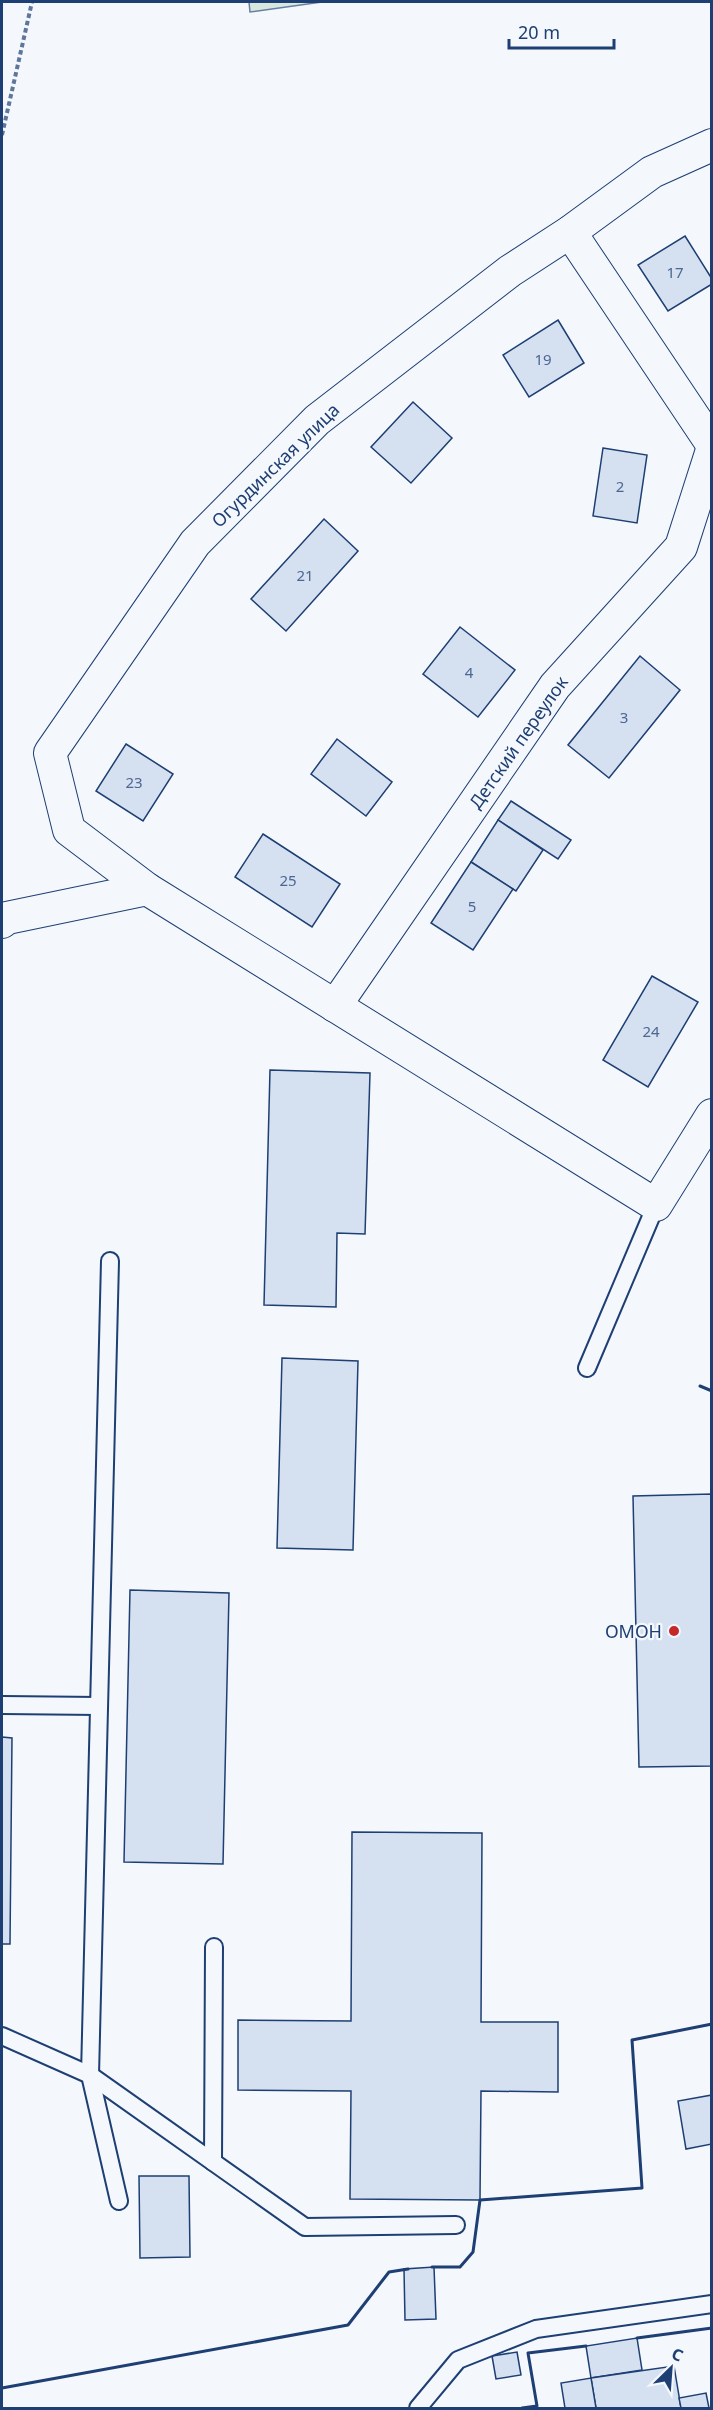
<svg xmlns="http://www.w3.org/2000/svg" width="713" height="2410" font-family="'Noto Sans',sans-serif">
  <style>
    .green { fill: #d7e8df; stroke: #687fa3; stroke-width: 1.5 }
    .building { fill: #d5e0f0; stroke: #1d3f73; stroke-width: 1.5 }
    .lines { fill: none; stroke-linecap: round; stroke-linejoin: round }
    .lane-casing { stroke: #1d3f73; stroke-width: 20 }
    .street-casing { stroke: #1d3f73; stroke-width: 34 }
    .path { stroke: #5e769c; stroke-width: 4; stroke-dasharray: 4.5 3; stroke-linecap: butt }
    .lane { stroke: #f4f7fb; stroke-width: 16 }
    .street { stroke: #f4f7fb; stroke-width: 32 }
    .wall { stroke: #1d3f73; stroke-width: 3 }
    .poi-dot { fill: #c62828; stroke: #f4f7fb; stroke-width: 2 }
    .labels { text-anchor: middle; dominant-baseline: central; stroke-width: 4.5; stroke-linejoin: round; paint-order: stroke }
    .number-label { font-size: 15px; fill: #4b6792 }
    .street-label { font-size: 18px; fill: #1d3f73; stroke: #f4f7fb }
    .poi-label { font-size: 18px; fill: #1d3f73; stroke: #f4f7fb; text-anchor: end }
  </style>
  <rect width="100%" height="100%" fill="#f4f7fb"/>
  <polygon class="green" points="249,2 322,2 250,12"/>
  <g class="building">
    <polygon points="685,236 712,279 712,284 668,311 638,265"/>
    <polygon points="558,320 584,363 529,397 503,355"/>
    <polygon points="413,402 452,438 411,483 371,447"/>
    <polygon points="603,448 647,455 637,523 593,516"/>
    <polygon points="324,519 358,551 286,631 251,599"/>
    <polygon points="460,627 515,670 478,717 423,674"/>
    <polygon points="640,656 680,690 609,778 568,745"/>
    <polygon points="337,739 392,782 366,816 311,774"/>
    <polygon points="126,744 173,774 143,821 96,791"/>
    <polygon points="511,801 571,840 558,859 498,820"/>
    <polygon points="498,820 543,850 516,891 471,862"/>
    <polygon points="263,834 340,884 312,927 235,877"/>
    <polygon points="471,862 513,889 473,950 431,923"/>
    <polygon points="652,976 698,1002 648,1087 603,1060"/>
    <polygon points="270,1070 370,1073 365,1234 337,1233 336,1307 264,1305"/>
    <polygon points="282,1358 358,1361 353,1550 277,1548"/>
    <polygon points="712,1494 712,1766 639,1767 633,1496"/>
    <polygon points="130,1590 229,1593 223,1864 124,1862"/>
    <polygon points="2,1737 12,1738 10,1944 2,1944"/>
    <polygon points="352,1832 482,1833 481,2022 558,2022 558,2092 481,2091 480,2200 350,2199 351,2091 238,2090 238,2020 351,2021"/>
    <polygon points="712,2095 712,2144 686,2149 678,2101"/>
    <polygon points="139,2176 189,2176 190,2257 140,2258"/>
    <polygon points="434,2267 436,2319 405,2320 404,2269"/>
    <polygon points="637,2338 642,2370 591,2378 586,2346"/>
    <polygon points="517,2352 521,2375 496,2379 492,2356"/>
    <polygon points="674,2366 681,2408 596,2408 591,2378"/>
    <polygon points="591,2378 596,2408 565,2408 561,2383"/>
    <polygon points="706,2393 709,2408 681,2408 679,2398"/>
  </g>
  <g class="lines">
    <defs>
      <g id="lane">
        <polyline points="110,1261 90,2075 119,2201"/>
        <polyline points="587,1368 656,1205"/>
        <polyline points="2,1705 99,1706"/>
        <polyline points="2,2036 90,2075 305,2227 456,2225"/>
        <polyline points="213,2162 214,1947"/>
        <polyline points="418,2408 458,2360 536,2329 712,2304"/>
      </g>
      <g id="street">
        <polyline points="712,145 652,172 570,232 510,271 317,420 195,543 50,753 69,830 147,889 656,1205 712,1115"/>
        <polyline points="570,232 712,444"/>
        <polyline points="2,922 7,918 147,889"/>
        <polyline points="335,1006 555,686 681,547 712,450"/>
      </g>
    </defs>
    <use href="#lane" class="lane-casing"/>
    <use href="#street" class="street-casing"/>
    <polyline class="path" points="2,135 32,2"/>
    <use href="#lane" class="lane"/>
    <use href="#street" class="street"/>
    <g class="wall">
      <polyline points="700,1386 712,1391"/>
      <polyline points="432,2267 460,2267 473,2252 480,2200 642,2188 632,2040 712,2024"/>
      <polyline points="637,2338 712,2328"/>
      <polyline points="2,2388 348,2325 389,2272 408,2269"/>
      <polyline points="522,2408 537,2406 528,2353 586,2346"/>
    </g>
  </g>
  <circle class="poi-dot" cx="674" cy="1631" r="6"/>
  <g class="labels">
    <g class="number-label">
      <text x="675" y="272">17</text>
      <text x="543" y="359">19</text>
      <text x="620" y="486">2</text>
      <text x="305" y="575">21</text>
      <text x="469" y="672">4</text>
      <text x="624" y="717">3</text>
      <text x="134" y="782">23</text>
      <text x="288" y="880">25</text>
      <text x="472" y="906">5</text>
      <text x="651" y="1031">24</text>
    </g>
    <g class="street-label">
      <text transform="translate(275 465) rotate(-44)">Огурдинская улица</text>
      <text transform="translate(518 742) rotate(-55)">Детский переулок</text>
    </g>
    <g class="poi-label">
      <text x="662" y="1631">ОМОН</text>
    </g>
  </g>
  <rect width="713" height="2410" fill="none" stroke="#1d3f73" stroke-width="6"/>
  <g transform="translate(671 2368) rotate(25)" stroke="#f4f7fb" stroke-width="4.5" paint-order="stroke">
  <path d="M0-4.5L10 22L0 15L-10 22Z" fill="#1d3f73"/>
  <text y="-9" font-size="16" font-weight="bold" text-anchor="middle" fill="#1d3f73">С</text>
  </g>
  <path d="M509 39v9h105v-9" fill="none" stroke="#1d3f73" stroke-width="3"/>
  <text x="518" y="39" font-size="18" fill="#1d3f73" stroke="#f4f7fb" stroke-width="4.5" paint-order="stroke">20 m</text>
</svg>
